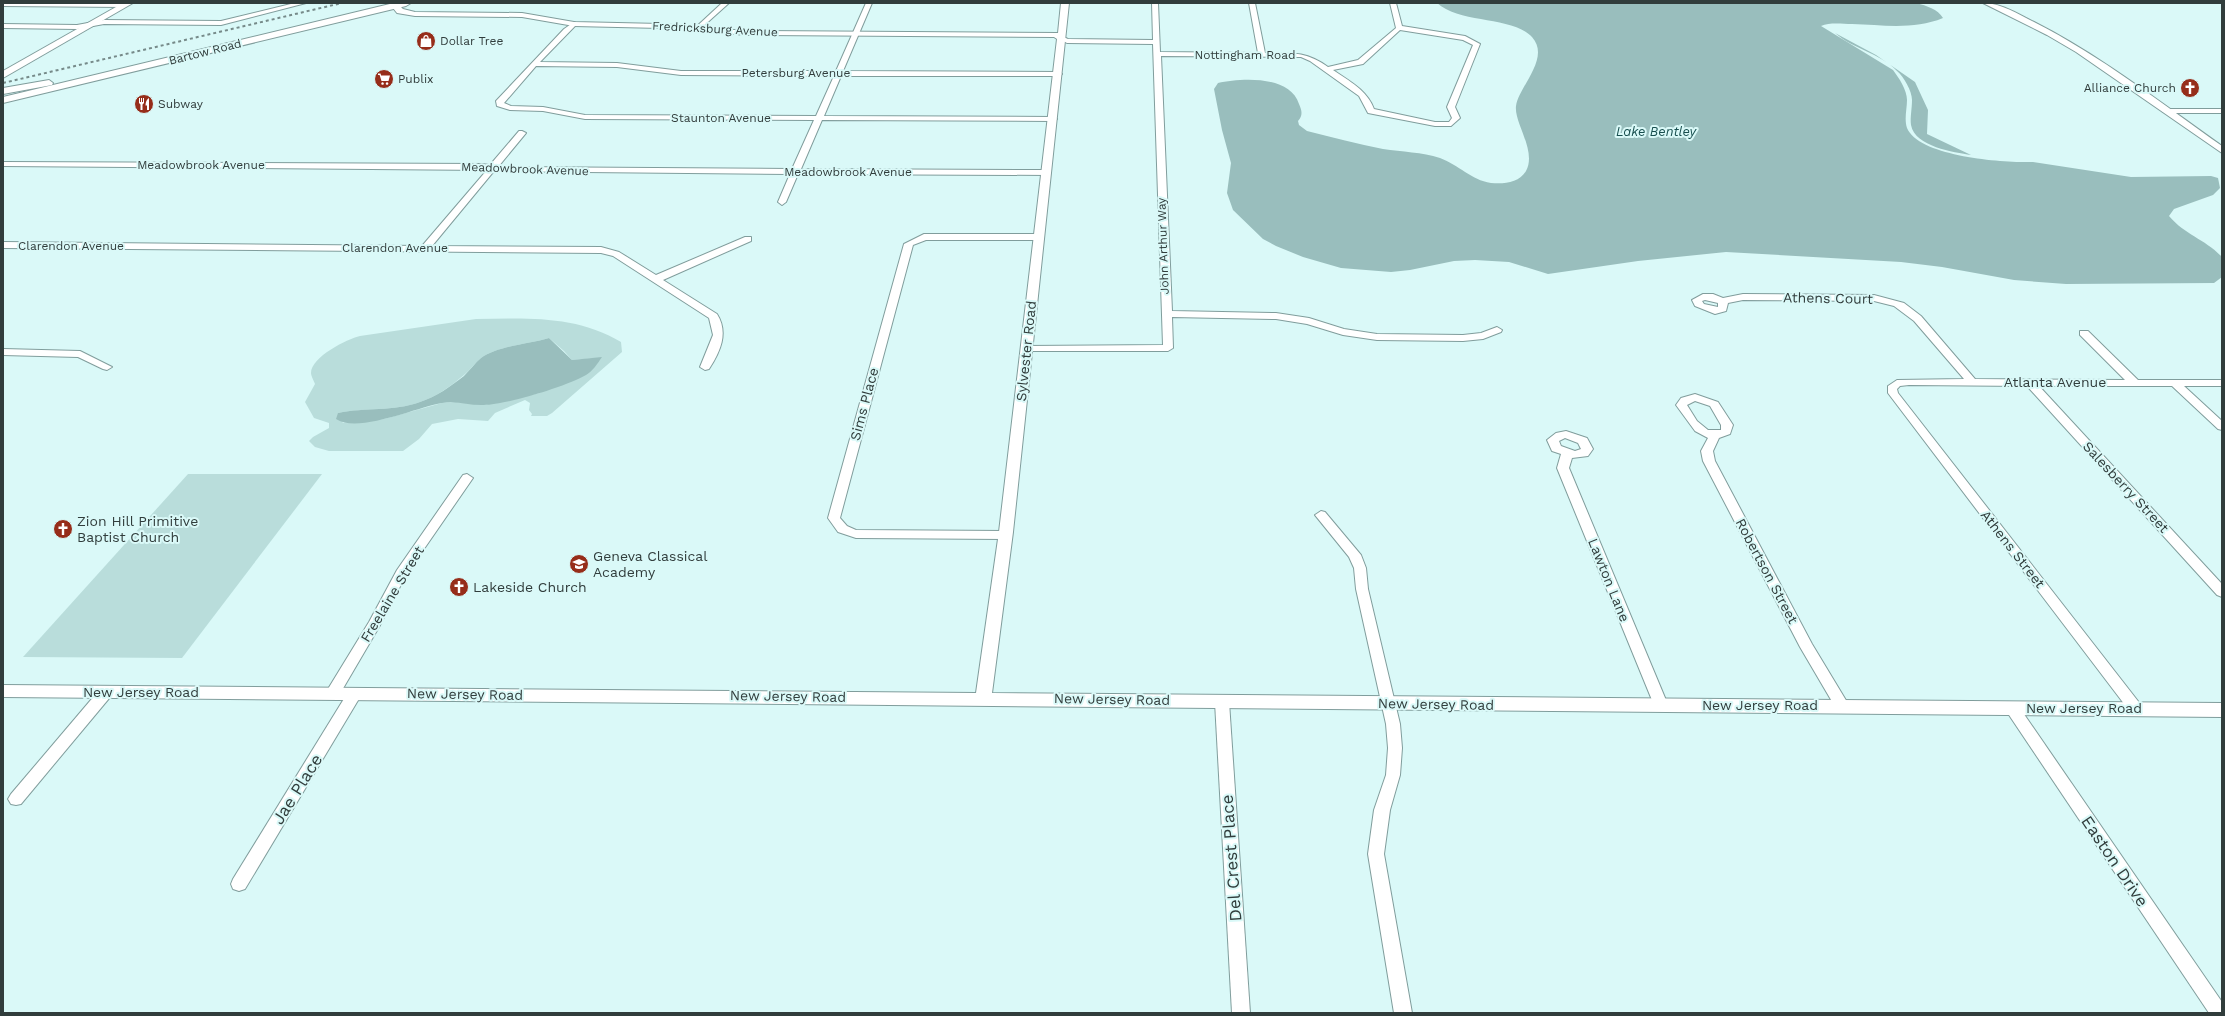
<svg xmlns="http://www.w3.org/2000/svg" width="2225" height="1016" font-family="'Work Sans',sans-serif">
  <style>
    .green { fill: #b9dddb; fill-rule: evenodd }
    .water { fill: #99bebd }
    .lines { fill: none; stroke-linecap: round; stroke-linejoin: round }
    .minor-casing { stroke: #809d9c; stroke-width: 2 }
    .tertiary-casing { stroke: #809d9c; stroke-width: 2 }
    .primary-casing { stroke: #809d9c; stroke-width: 2 }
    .minor { fill: #fff; fill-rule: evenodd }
    .tertiary { fill: #fff; fill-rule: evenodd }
    .primary { fill: #fff; fill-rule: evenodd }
    .rail { stroke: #768a89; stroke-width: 2; stroke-dasharray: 3 3; stroke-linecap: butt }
    .labels { text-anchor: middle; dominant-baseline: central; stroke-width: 4; stroke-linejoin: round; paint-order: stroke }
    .far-street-label { font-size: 12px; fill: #313d3c; stroke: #daf9f8 }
    .far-poi-label { font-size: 12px; fill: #313d3c; stroke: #daf9f8; text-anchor: start }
    .far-water-label { font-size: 13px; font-style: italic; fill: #174e4e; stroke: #daf9f8 }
    .street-label { font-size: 14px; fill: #313d3c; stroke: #daf9f8 }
    .poi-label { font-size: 14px; fill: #313d3c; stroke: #daf9f8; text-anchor: start }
    .near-street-label { font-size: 17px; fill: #313d3c; stroke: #daf9f8 }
  </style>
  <rect width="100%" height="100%" fill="#daf9f8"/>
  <g class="green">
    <path d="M476,319c50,-1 101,-4 145,23l1,10 -70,61 -5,3h-16l1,-2 -3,-4 1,-7 -5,-3 -30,13 -7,8 -30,-2 -26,5 -13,15 -16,12h-74l-14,-4 -6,-6 4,-4 16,-9v-5l-15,-5 -9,-16 10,-18c-1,-3 -4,-8 -4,-11 0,-16 36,-34 49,-37zM549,338l15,13 8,9 25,-2 -57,35 -56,12 -28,-3 -14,1 -58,16 -41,4 -5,-10c27,-6 55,-1 82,-11 16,-5 31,-16 44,-27 6,-5 11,-12 17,-17 16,-12 48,-14 68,-20z"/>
    <polygon points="188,474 322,474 182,658 23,657"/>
  </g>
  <g class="water">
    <path d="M1437,3h480c9,3 21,6 26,15 -29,12 -60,7 -91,6 -10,0 -22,-2 -31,2l72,44c6,8 14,20 14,30 0,9 -3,19 0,28 12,29 98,35 126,34l98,15 80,-1 7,2 2,10 -7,7 -39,14 -5,7c16,19 36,23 53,41v20l-8,6 -148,1 -52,-4 -72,-13 -41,-5 -175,-10 -88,9 -90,13 -39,-12 -34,-2 -21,1 -44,9 -19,2 -50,-4 -38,-11 -27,-11 -13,-7 -30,-29 -6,-17 4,-30 -9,-33 -8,-41 4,-6c23,-5 72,-8 81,21 3,7 4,11 -1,17l1,4 8,6c25,6 51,13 76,18 19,3 39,3 57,9 19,7 31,22 51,25 13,1 28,0 35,-12 11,-20 -12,-48 -10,-65 3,-20 35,-48 16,-69 -19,-21 -72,-13 -95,-34z"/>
    <path d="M1835,33l41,22 39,27 13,28 -1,24 44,21c-17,-3 -56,-8 -60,-30 -1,-8 1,-16 1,-25 0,-9 -8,-23 -15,-29 -17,-18 -44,-22 -62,-38z"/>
    <path d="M549,338l23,22 30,-3c-4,6 -10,15 -16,18 -19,11 -80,30 -102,30 -14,1 -27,-5 -42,-2 -25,4 -84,31 -106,16l2,-6c27,-6 55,-1 82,-11 16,-5 31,-16 44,-26 6,-6 11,-13 17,-18 16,-12 48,-14 68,-20z"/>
  </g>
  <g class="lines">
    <defs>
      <g id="minor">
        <polygon points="3,3 123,3 126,5 123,7 3,6"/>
        <polygon points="295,3 306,3 221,25 104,24 77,29 3,28 3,24 77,25 104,20 221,21"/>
        <polygon points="722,3 729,3 699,30 695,30 695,28"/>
        <path d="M866,3h6l-29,68 215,1 4,2 -4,2h-217l-17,40 229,1 4,2 -4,2 -231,-1 -21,49 245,1 4,3 -1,2 -251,-1 -12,28 -4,3 -4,-3 12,-28 -296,-3 -62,75 169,1 18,5 37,23 89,-38h6v4l-88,39 54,34c12,19 3,38 -8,55l-4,1 -5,-3 13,-32 -4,-17 -96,-62 -12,-3 -598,-5v-6l419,4 65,-76 -484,-4v-4l478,2 9,1 29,-34h3l4,2 -28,34 294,2 22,-49 -229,-1 -42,-8 -33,-1 -13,-4 -1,-5 68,-72 10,-7 2,1v2l-36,37 77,1 64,8h155zM536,66l81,1 64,8 153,1 -18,40 -231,-1 -42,-8 -32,-1 -7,-3z"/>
        <path d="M1152,3h6l2,49 98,1 -9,-50h6l10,50c26,0 41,-2 63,14l30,-7 38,-32 -6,-25h6l6,23 63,10 15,8 -25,63 5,11 -9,8h-16l-67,-13 -9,-17 -49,-35 -9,-4 -140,-1 11,255 104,2 33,5 35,11 33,5 86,1 18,-2 16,-6 5,3 -1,2 -18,7 -20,2 -86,-1 -34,-5 -36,-11 -31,-5 -104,-2 1,31 -5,3h-146l-1,-2 5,-3 137,-1 -10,-301 -86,-1 -9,-5 3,-2 7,3 85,1zM1400,30l63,10 10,5 -26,62 5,11 -3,4h-14l-61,-13c-7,-19 -25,-28 -41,-39l30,-6z"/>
        <polygon points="2163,109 2222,109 2222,113 2166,113 2162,111"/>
        <polygon points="924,234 1038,234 1043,237 1038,240 926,240 913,245 840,518 847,526 856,530 1005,531 1011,535 1005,539 856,538 838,532 828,518 904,244"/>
        <path d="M1703,294h10l10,4 20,-4 131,1 30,8 17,13 54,63 150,1 -45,-45v-4h8l50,49h84v6h-38l38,35v9l-4,-1 -46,-43h-133l183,198v13l-5,-2 -190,-209 -118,-1 -9,1 -3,3 1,4 243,312 2,4 -2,4 -5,2 -5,-2 -243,-320v-7l9,-6 67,-1 -50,-58 -20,-15 -20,-5 -131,-1 -15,3 -2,8 -11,3 -20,-8 -3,-6zM1705,300l13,3v4l-14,-3 -2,-3z"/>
        <polygon points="3,349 80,351 112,367 107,370 103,369 78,357 3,355"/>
        <path d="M1695,394l23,8 15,23 -3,9 -11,4 -6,13 2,10 97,183 35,58 2,4 -2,4 -5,2 -5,-2 -37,-63 -97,-186 -2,-10 7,-13 -13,-7 -19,-26 5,-7zM1695,401l15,5 11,19v5h-13l-11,-9 -10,-16z"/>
        <path d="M1566,431l21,7 6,11 -5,7 -16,2 -3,10 99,237 -2,4 -5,2 -5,-2 -2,-4 -97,-237 4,-14 -9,-3 -5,-11 9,-7zM1565,438l13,5 3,6 -6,2 -14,-5 -2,-5z"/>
        <polygon points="467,474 473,478 406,575 379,627 338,697 333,698 328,697 326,693 328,689 369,622 397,570 463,475"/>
        <polygon points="1321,511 1325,512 1361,555 1366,568 1368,589 1400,724 1402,748 1400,775 1390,810 1384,854 1412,1013 1394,1013 1368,854 1374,810 1386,775 1388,748 1386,724 1356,589 1354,568 1349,557 1315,515"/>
        <polygon points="106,687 111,688 113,692 111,696 21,804 16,805 11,804 8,799 11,794 101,688"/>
        <polygon points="355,688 360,689 362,693 360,697 245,889 239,891 233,889 231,884 233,879 350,689"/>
        <polygon points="1222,696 1227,698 1229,702 1250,1013 1232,1013 1215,702 1217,698"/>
        <polygon points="2012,702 2017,704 2222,1002 2222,1013 2209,1013 2007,712 2005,708 2007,704"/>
      </g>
      <g id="tertiary">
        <polygon points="123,3 133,3 3,78 3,71"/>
        <polygon points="389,3 397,3 403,9 415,12 522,13 574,22 661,24 747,31 1058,33 1061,3 1069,3 1013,532 992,693 2222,703 2222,717 3,697 3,685 976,693 999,532 1057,39 1054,37 747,35 661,28 574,26 522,17 415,16 397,13"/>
        <path d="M1983,3c18,0 35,11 51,19 67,34 127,81 188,124v7l-146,-101 -29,-17z"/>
        <polygon points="49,80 53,83 52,85 3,94 3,88"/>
      </g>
      <polygon id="primary" points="394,3 411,3 406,6 3,103 3,97"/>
    </defs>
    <use href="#minor" class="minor-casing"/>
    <use href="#tertiary" class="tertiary-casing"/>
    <use href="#primary" class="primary-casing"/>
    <use href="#minor" class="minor"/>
    <use href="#tertiary" class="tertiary"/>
    <use href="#primary" class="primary"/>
    <polyline class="rail" points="3,83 342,3"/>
  </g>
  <defs>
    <symbol id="shop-disc" viewBox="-11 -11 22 22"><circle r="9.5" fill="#962d1a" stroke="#daf9f8"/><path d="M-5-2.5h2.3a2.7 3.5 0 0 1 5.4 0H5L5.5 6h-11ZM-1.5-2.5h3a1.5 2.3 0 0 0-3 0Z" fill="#fff"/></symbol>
    <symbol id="supermarket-disc" viewBox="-11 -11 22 22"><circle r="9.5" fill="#962d1a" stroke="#daf9f8"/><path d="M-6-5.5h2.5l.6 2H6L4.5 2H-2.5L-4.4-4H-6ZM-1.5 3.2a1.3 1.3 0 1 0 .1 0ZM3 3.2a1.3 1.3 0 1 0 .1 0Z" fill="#fff"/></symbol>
    <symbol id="church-disc" viewBox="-11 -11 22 22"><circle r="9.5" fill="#962d1a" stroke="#daf9f8"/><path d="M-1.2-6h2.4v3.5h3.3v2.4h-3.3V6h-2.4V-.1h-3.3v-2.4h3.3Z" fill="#fff"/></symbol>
    <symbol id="restaurant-disc" viewBox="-11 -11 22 22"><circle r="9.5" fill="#962d1a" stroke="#daf9f8"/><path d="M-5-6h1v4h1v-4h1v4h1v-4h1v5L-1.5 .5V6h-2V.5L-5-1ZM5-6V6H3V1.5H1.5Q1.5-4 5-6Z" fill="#fff"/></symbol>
    <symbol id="school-disc" viewBox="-11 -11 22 22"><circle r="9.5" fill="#962d1a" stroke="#daf9f8"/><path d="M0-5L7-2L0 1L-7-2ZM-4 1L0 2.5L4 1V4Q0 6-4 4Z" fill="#fff"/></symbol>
  </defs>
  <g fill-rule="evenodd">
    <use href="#shop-disc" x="415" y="30" width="22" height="22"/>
    <use href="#supermarket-disc" x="373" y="68" width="22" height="22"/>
    <use href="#church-disc" x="2179" y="77" width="22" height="22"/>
    <use href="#restaurant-disc" x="133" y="93" width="22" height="22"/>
    <use href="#church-disc" x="52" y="518" width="22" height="22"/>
    <use href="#school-disc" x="568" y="553" width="22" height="22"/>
    <use href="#church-disc" x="448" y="576" width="22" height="22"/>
  </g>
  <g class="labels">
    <g class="far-street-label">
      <text transform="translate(715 29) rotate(3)">Fredricksburg Avenue</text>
      <text transform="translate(205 52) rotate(-14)">Bartow Road</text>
      <text x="1245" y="55">Nottingham Road</text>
      <text x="796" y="73">Petersburg Avenue</text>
      <text x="721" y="118">Staunton Avenue</text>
      <text x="201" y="165">Meadowbrook Avenue</text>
      <text transform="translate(525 169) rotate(2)">Meadowbrook Avenue</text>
      <text x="848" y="172">Meadowbrook Avenue</text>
      <text x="71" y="246">Clarendon Avenue</text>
      <text transform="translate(1163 246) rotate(-92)">John Arthur Way</text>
      <text x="395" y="248">Clarendon Avenue</text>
    </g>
    <g class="far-poi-label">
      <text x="440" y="41">Dollar Tree</text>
      <text x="398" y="79">Publix</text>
      <text x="2176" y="88" text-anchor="end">Alliance Church</text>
      <text x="158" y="104">Subway</text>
    </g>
    <g class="far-water-label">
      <text x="1656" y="131">Lake Bentley</text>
    </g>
    <g class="street-label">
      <text transform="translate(1828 298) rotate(1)">Athens Court</text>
      <text transform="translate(1026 351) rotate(-84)">Sylvester Road</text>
      <text x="2055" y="382">Atlanta Avenue</text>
      <text transform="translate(864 404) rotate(-75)">Sims Place</text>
      <text transform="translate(2126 487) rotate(47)">Salesberry Street</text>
      <text transform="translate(2013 549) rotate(52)">Athens Street</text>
      <text transform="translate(1767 571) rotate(62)">Robertson Street</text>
      <text transform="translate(1609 580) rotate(68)">Lawton Lane</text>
      <text transform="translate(392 594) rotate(-59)">Freelaine Street</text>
      <text x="141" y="692">New Jersey Road</text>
      <text transform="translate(465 694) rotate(1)">New Jersey Road</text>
      <text transform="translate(788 696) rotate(1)">New Jersey Road</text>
      <text transform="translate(1112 699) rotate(1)">New Jersey Road</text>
      <text transform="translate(1436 704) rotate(1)">New Jersey Road</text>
      <text x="1760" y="705">New Jersey Road</text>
      <text x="2084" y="708">New Jersey Road</text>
    </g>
    <g class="poi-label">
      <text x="77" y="521">Zion Hill Primitive<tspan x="77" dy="16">Baptist Church</tspan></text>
      <text x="593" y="556">Geneva Classical<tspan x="593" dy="16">Academy</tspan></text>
      <text x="473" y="587">Lakeside Church</text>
    </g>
    <g class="near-street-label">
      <text transform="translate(297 789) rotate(-58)">Jae Place</text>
      <text transform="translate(1231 858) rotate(-94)">Del Crest Place</text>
      <text transform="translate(2115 861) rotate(56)">Easton Drive</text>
    </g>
  </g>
  <rect width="2225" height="1016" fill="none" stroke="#313d3c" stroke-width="8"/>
</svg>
